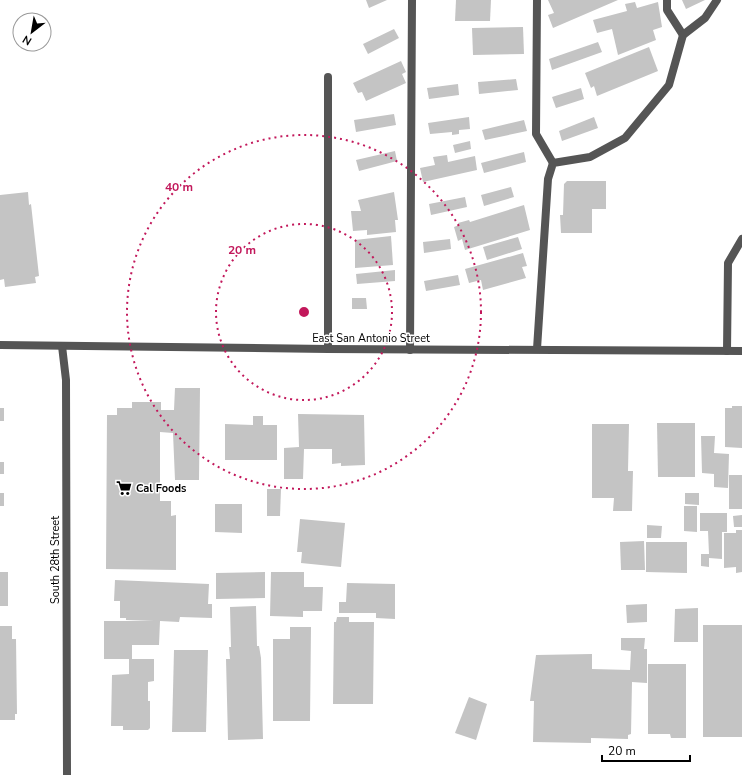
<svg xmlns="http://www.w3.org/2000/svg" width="742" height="775" font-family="'Nunito Sans',sans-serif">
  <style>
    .building { fill: #c4c4c4 }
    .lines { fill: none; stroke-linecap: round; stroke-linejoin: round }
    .service { stroke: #555; stroke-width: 8 }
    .tertiary { stroke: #555; stroke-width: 8 }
    .ring { fill: none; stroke: #c2185b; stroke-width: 2; stroke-dasharray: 2 4 }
    .labels { text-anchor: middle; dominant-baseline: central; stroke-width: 3; stroke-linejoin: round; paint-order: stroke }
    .street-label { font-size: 11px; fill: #000; stroke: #fff }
    .poi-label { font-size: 11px; font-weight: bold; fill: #000; stroke: #fff; text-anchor: start }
    .centre { fill: #c2185b; stroke: #fff; stroke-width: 2 }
    .ring-label { font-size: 12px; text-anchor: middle; font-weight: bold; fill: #c2185b; stroke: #fff; stroke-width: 3; stroke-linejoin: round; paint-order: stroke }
  </style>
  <rect width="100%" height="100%" fill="#fff"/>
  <g class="building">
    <polygon points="366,0 387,0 369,8"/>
    <polygon points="456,0 491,0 490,21 455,21"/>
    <polygon points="548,0 618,0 553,28 548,15 554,13"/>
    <polygon points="682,0 705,0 686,9"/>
    <polygon points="635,2 637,8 658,2 662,27 653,30 656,40 618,55 612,29 597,33 593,20 627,11 625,4"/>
    <polygon points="523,27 524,54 473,55 472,28"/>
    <polygon points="394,29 399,38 368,54 363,44"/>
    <polygon points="598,42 602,52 552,70 549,59"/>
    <polygon points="649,47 658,71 597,96 594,86 591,88 585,73"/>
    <polygon points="401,61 406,72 402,74 406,83 366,101 362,92 358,93 353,83"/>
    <polygon points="516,79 518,90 479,94 478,82"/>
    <polygon points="458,84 459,95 429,99 427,88"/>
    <polygon points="581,88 584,99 556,108 552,97"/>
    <polygon points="394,114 396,125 356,132 354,120"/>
    <polygon points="469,117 470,129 459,130 459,134 452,135 452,132 430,134 428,123"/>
    <polygon points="594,117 598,128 562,141 559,131"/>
    <polygon points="524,120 527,131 485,140 482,130"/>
    <polygon points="470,141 471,149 455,153 453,145"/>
    <polygon points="395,151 397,161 359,171 356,160"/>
    <polygon points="524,152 526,162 484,173 481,163"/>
    <polygon points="447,155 448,162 475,156 477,170 423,182 420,168 435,165 433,157"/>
    <polygon points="567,181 606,181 606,209 592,209 592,233 561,233 560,215 563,215 564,184"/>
    <polygon points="511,187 514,197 484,206 481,195"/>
    <polygon points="28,192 29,205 31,204 39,276 35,277 36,283 5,287 4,279 0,280 0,195"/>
    <polygon points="394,192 398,220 395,220 396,232 367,235 367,230 353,231 351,211 361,211 358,200"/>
    <polygon points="465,197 467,207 431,215 429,204"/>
    <polygon points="524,205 530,230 465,250 462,239 458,241 454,227 459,225 458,223 469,220 470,222"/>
    <polygon points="391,236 393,265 355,268 355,240"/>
    <polygon points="518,237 522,249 487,260 483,247"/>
    <polygon points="450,239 451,249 424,253 423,242"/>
    <polygon points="523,253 527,266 522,267 526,278 483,290 481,280 469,283 465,269"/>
    <polygon points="395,270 395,281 357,284 356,274"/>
    <polygon points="458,275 460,285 426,291 424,281"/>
    <polygon points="352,298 366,298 367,309 352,309"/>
    <polygon points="175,388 200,388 199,480 175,480 173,433 160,432 160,501 171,501 171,516 176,515 176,570 106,569 107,415 117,415 117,408 132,408 132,402 161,402 161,410 174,410"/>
    <polygon points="732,406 742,406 742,448 725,447 725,408 732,408"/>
    <rect x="0" y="408" width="4" height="13"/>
    <polygon points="298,414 364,415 365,465 341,466 341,463 332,464 332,449 304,449 303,479 284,479 284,448 299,447"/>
    <polygon points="253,416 263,416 263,425 277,425 277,460 225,460 225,424 253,425"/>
    <polygon points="657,423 695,423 695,477 658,477"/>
    <polygon points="592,424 629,424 628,471 633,471 632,511 613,511 614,498 592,498"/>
    <polygon points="701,436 715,436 714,453 729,454 728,488 714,487 714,474 702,473"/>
    <rect x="0" y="462" width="4" height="12"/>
    <rect x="729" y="475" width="13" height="34"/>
    <polygon points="267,489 281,489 280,516 267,516"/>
    <rect x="0" y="493" width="4" height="13"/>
    <polygon points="685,493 699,493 699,505 685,504"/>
    <polygon points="215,504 242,504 242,533 215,532"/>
    <polygon points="684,506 697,506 697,532 684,531"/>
    <polygon points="700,513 727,513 727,532 722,532 722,559 709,558 709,567 701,566 701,554 709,554 708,531 700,531"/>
    <polygon points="742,515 742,527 734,527 733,516"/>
    <polygon points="300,519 345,523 341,567 301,563 302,552 297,552"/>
    <polygon points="647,525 662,526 661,538 647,538"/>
    <polygon points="736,530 742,530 742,572 736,573 736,567 724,568 724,533 736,533"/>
    <polygon points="644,541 645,570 621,570 620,542"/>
    <polygon points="646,542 687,542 687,573 646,572"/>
    <rect x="0" y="572" width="8" height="34"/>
    <polygon points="265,572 265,598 216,599 216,573"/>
    <polygon points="271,572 304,572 304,587 323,587 322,611 303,611 303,617 270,616"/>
    <polygon points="115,580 209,584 208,604 212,604 212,618 180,617 179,622 160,621 159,645 132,645 132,659 154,659 154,681 148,682 148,701 150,701 150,728 148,730 123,730 123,726 111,726 112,675 129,674 129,659 104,659 104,621 154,621 126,620 126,618 120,618 120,601 114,601"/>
    <polygon points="347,583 395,584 395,619 376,618 376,613 339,613 339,602 346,602"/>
    <polygon points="647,604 647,622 627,623 626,605"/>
    <polygon points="256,606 257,646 259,646 261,658 263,739 228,740 226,659 230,659 229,647 231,647 230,607"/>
    <polygon points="698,608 698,642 674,642 675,609"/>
    <polygon points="337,617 349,617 349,622 374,622 373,704 333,704 334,622 336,622"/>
    <rect x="703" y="625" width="39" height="112"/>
    <polygon points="0,626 12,626 12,639 16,639 17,714 15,714 15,720 0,720"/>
    <polygon points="290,627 311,627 310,721 273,721 273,639 290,639"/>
    <polygon points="621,638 645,638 644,649 647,649 647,683 632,682 631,734 628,735 628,739 591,738 591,743 533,742 534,701 530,701 536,655 592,654 592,669 630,670 631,651 621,650"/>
    <polygon points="174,650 208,650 206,732 172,732"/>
    <polygon points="648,664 686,664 686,738 671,738 670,734 648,734"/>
    <polygon points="469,697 487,704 476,740 455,733"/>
  </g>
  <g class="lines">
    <g class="service">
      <polyline points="537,0 536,134 553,163"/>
      <polyline points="667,0 667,10 683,35"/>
      <polyline points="328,349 328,77"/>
      <polyline points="537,349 548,179 553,163 590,157 625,138 669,85 683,35 705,18 717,0"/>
      <polyline points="410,350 412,0"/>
      <polyline points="727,351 728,263 742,239"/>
    </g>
    <g class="tertiary">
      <polyline points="0,345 328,349 742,351"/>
      <polyline points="62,346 66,380 67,775"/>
    </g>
  </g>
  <g class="ring">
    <circle cx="304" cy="312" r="88"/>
    <circle cx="304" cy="312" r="177"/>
  </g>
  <defs>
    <symbol id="supermarket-bare" viewBox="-9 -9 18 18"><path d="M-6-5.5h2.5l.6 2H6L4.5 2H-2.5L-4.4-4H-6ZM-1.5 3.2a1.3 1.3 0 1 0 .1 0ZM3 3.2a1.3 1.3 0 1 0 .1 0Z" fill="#000" stroke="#fff" stroke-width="2.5" paint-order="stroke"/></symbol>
  </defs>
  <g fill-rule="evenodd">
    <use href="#supermarket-bare" x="113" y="477" width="22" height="22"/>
  </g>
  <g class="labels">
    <g class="street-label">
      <text x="371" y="338">East San Antonio Street</text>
      <text transform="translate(55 560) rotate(-90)">South 28th Street</text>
    </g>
    <g class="poi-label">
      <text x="136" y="488">Cal Foods</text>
    </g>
  </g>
  <circle cx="304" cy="312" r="6" class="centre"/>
  <g class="ring-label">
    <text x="179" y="191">40 m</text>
    <text x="242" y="254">20 m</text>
  </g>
  <g transform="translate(32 32) rotate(211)"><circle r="19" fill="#ffffff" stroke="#999999"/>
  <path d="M0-3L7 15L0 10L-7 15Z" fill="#000000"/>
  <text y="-6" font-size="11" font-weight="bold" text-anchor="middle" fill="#000000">N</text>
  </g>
  <path d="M602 755v6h88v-6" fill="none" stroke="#000000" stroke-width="2"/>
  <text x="608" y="755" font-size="12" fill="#000000" stroke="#ffffff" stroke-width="3" paint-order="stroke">20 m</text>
</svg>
